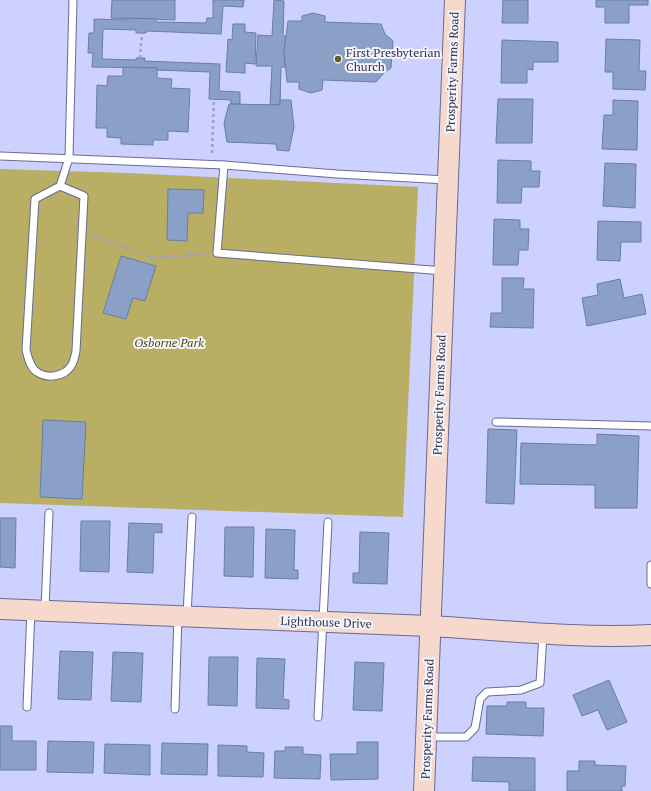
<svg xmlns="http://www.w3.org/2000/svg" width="651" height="791" font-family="'PT Serif',serif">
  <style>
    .green { fill: #b8ae64 }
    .building { fill: #8aa0c7; stroke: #687ea3 }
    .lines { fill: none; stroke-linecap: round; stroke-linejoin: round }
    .lane-casing { stroke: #696b94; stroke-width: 9 }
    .secondary-casing { stroke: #696b94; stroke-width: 22 }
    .path { stroke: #9da1c5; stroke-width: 2.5; stroke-dasharray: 3 3; stroke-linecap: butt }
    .lane { stroke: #fff; stroke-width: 7 }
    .secondary { stroke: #f6d8cd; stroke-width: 20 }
    .poi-dot { fill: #625a27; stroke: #f4f5ff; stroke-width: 1.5 }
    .labels { text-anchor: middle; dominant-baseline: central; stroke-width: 4; stroke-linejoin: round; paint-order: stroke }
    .poi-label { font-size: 12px; fill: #313244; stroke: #f4f5ff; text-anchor: start }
    .street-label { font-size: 12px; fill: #313244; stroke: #f4f5ff }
    .park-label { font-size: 12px; font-style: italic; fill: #524a0c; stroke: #f4f5ff }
  </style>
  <rect width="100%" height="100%" fill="#cdd1fe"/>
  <polygon class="green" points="0,169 128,173 418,187 403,517 0,503"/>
  <g class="building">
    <polygon points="112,0 175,0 175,20 111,18"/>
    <polygon points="213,0 244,0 243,7 223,6 221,34 147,31 146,33 136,33 136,30 103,29 102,59 136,60 136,58 145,58 144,61 220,64 219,91 240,92 240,104 231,104 231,100 209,99 210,72 157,70 157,68 92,67 93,53 88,53 89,33 94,33 94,19 128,20 128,18 156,19 156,22 206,23 207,18 213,18"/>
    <polygon points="274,0 284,1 283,36 286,36 284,52 285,67 281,67 280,105 270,105 272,66 256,66 258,35 272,36"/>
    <polygon points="503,0 528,0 528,23 502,23"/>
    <polygon points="596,0 648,0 648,5 629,5 629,23 605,23 605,7 596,7"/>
    <polygon points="313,13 325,16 325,22 381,24 385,34 393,41 391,68 383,74 376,82 323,80 322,90 311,93 299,89 299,82 287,82 284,52 288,21 302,21 302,16"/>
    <polygon points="233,24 245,24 245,32 256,33 255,64 245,63 245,73 226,72 228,39 232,40"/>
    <polygon points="606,39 640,40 639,71 646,71 645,90 613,89 613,72 605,72"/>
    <polygon points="502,40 558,42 558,62 533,62 533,70 527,69 527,83 501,83"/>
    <polygon points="123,67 157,68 157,78 172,79 171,88 190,89 188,132 168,131 168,140 153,140 153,145 121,144 121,138 107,137 107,128 96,128 97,85 107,86 108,76 123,76"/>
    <polygon points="498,99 533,99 532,143 496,143"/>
    <polygon points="280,100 291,100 294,127 289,151 277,150 276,144 227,142 224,123 229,104 280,105"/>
    <polygon points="613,100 638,101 637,150 602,149 604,115 613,115"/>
    <polygon points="498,160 531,161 531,171 540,171 539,187 522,187 521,203 497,203"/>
    <polygon points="605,163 636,164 635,208 603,206"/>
    <polygon points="168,189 204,190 203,213 188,213 187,241 167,240"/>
    <polygon points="494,219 520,220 520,229 529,229 528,250 519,250 518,265 493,265"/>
    <polygon points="598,221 641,222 641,242 621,242 620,261 597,260"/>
    <polygon points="121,256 156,266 145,301 133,298 126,319 103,313"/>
    <polygon points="502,278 524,278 523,289 534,289 533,328 490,327 491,313 502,313"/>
    <polygon points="620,279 624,298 642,294 646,314 587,326 582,298 598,295 597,284"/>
    <polygon points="43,420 86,422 82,499 40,497"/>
    <polygon points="488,429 517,430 514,504 486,503"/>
    <polygon points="597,434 639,436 637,508 595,508 595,485 520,484 521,443 597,445"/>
    <polygon points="0,518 16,518 15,568 0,567"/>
    <polygon points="81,521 110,521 109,572 80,571"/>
    <polygon points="129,523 162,524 162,533 154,532 153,573 127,572"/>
    <polygon points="225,527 254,527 253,577 224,576"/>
    <polygon points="266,529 295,530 294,570 298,570 298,579 265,578"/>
    <polygon points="360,532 389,533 387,584 353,583 353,573 359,573"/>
    <polygon points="60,651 93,652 91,700 58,699"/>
    <polygon points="113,652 143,653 141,702 111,701"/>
    <polygon points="209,657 238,657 237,706 208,705"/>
    <polygon points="257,658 285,659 283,699 289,700 289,709 256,708"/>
    <polygon points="355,662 384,663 382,711 353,710"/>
    <polygon points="609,680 627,722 607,730 598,710 582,716 573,695"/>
    <polygon points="507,702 526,702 526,708 544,708 543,736 486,734 487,706 507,706"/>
    <polygon points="0,726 12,726 12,741 36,741 36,770 0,770"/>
    <polygon points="48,741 94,742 93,773 47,772"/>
    <polygon points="357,742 378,742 378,779 331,780 330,754 357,754"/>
    <polygon points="162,743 208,744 207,775 161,774"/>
    <polygon points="105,744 150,745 150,775 104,773"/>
    <polygon points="218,745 247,746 247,752 264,753 263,777 218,776"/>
    <polygon points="285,747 303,747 303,754 321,755 320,779 274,778 275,751 285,751"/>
    <polygon points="473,757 535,758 535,791 509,791 509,782 472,781"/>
    <polygon points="579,761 595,761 595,765 626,766 625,786 622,786 622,791 567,791 567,771 579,771"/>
  </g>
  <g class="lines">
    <defs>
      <g id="lane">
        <polyline points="0,156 224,165 337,174 447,180"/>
        <polyline points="224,165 217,253 444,271"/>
        <path d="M60,186l24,10 -8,155c-1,5 -2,11 -5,15 -7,11 -24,13 -34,6 -7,-4 -9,-15 -11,-22l9,-151 25,-13 9,-28 4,-158"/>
        <polyline points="496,422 651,426"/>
        <polyline points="651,565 651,584"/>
        <polyline points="45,609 49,513"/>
        <polyline points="187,615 192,517"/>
        <polyline points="27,707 31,610"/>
        <polyline points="175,709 178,616"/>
        <polyline points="318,717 328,522"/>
        <polyline points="428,737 466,737 475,728 480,699 487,692 521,690 540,683 543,634"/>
      </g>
      <g id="secondary">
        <path d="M0,609c143,5 286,10 429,17 74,4 148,13 222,9"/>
        <polyline points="424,791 455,0"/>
      </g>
    </defs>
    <use href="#lane" class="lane-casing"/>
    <use href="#secondary" class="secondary-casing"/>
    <g class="path">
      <polyline points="140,58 142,33"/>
      <polyline points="212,153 214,100"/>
      <polyline points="92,235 153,258 207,254"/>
    </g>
    <use href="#lane" class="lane"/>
    <use href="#secondary" class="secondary"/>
  </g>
  <circle class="poi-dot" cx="338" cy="59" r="4"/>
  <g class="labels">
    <g class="poi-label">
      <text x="346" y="52">First Presbyterian<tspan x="346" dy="14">Church</tspan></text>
    </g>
    <g class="street-label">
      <text transform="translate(452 72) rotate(-88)">Prosperity Farms Road</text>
      <text transform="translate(439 395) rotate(-88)">Prosperity Farms Road</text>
      <text transform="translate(326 622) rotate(2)">Lighthouse Drive</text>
      <text transform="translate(427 719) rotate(-88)">Prosperity Farms Road</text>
    </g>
    <g class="park-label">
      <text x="169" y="342">Osborne Park</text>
    </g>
  </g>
</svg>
